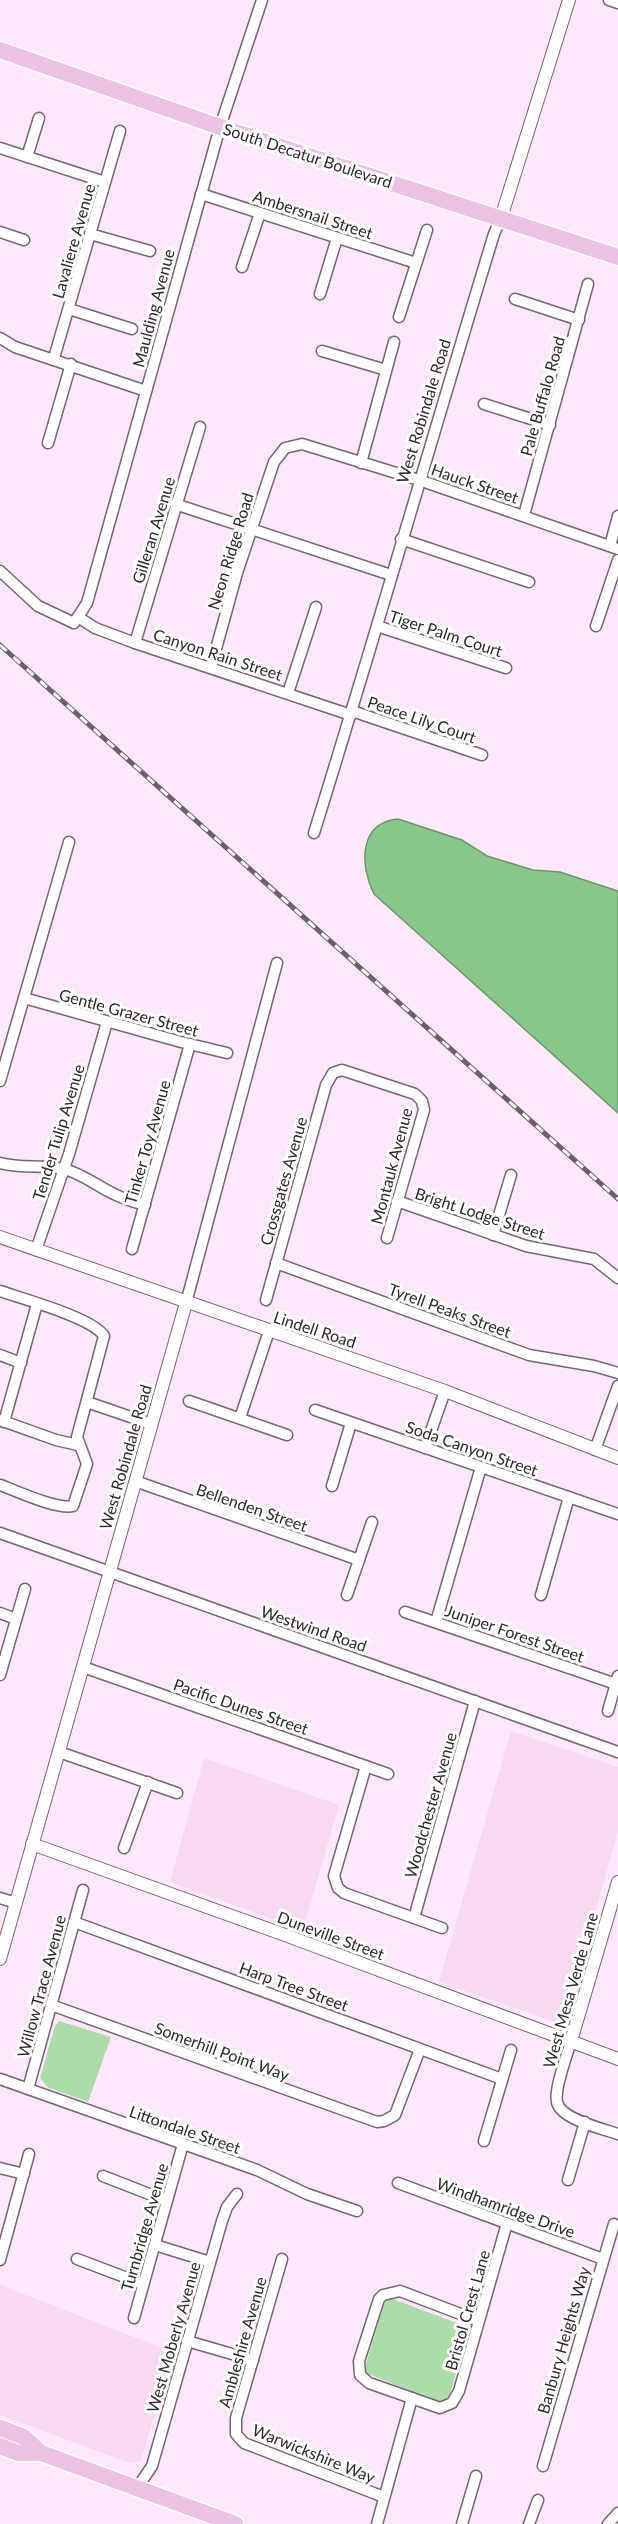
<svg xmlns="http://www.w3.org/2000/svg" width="618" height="2524" font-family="Lato,sans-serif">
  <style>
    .built { fill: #f7daf2 }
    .green { fill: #acdcaa }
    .water { fill: #88c787; stroke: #6d976c; stroke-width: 1.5 }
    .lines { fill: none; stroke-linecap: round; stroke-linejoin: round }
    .minor-casing { stroke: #776474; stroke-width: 13 }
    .tertiary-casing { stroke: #776474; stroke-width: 14 }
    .primary-casing { stroke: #fff; stroke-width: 19 }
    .minor { stroke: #fff; stroke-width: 10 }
    .tertiary { stroke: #fff; stroke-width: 12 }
    .primary { stroke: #ebc1e4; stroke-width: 16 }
    .rail-casing { stroke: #6c606a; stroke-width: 5 }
    .rail { stroke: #fff; stroke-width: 3; stroke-dasharray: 9; stroke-linecap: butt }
    .labels { text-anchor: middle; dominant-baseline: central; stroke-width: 6; stroke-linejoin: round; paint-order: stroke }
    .street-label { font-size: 16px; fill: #2e262d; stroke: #fff }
  </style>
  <rect width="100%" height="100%" fill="#ffe8fb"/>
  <g class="built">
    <polygon points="511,1731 618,1767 618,1831 564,2025 439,1982"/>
    <polygon points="204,1758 339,1805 303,1930 170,1882"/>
    <polygon points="0,2285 173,2352 141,2460 136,2463 127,2462 0,2415"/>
  </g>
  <g class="green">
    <polygon points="59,2021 111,2037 88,2102 47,2087 40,2078 55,2026"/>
    <polygon points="393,2299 465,2326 468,2332 450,2394 445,2400 439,2402 366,2373 365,2367 383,2307 387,2300"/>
  </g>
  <path class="water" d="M398,819l64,21 25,16 46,14 27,2 58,19v222l-244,-219c-14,-28 -16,-71 24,-75z"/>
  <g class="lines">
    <defs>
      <g id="minor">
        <polyline points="609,0 618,3"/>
        <polyline points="0,148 105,182"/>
        <polyline points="27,157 39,118"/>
        <polyline points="201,194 416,263"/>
        <polyline points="0,232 24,240"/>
        <polyline points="90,234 150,251"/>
        <polyline points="242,267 260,213"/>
        <polyline points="320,294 337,238"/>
        <polyline points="515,299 579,320"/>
        <polyline points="69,309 132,329"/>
        <polyline points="399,317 427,230"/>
        <polyline points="0,338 15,347 146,391"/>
        <polyline points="322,351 386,370"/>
        <polyline points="54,358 120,131"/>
        <polyline points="484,404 550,425"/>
        <polyline points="48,443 71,364"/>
        <polyline points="361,463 394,342"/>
        <polyline points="175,504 391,575"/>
        <polyline points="524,515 588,284"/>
        <polyline points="401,539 529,582"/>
        <polyline points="610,546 618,516"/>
        <polyline points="0,571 38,606 74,623 87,603 220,127 262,0"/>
        <polyline points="78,617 95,628 135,643 351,715"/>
        <polyline points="377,626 506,668"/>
        <polyline points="596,626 618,560"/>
        <polyline points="135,643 200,427"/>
        <polyline points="211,667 237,573 274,462 285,448 302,444 419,480 618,549"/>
        <polyline points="288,693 316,607"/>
        <polyline points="352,711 482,755"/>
        <path d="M314,833c62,-199 119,-399 180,-599l7,-16"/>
        <polyline points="24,998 181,1042 227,1053"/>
        <polyline points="0,1081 69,842"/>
        <path d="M0,1163c22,6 43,1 64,6 19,5 33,17 50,25 10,5 20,8 31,11"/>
        <polyline points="397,1201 526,1246 594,1259 618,1278"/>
        <polyline points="493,1235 511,1175"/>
        <polyline points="132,1249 190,1044"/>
        <polyline points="36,1250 69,1154 107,1022"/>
        <polyline points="276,1263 529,1355 594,1366 618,1373"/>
        <path d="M0,1291c23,8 93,27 104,45l-27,101 10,27 -14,42c-16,4 -56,-15 -73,-21"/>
        <polyline points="266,1300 326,1085 333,1073 342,1070 415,1094 422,1101 424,1110 387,1238"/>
        <polyline points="186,1303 277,963"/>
        <polyline points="0,1355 21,1363"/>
        <polyline points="189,1401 287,1435"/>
        <polyline points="87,1402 151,1424"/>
        <polyline points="315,1410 618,1514"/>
        <polyline points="240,1418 269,1331"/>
        <polyline points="0,1420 56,1440 78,1445"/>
        <polyline points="4,1422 37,1304"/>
        <polyline points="425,1448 445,1391"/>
        <polyline points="595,1450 618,1386"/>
        <polyline points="135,1481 359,1560"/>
        <polyline points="332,1486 351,1423"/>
        <polyline points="0,1533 618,1752"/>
        <polyline points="347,1595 372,1522"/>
        <polyline points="541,1595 569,1497"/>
        <polyline points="405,1612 616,1684"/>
        <polyline points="0,1613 16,1619"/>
        <polyline points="436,1622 481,1467"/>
        <polyline points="83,1667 388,1774"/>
        <polyline points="0,1675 25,1589"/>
        <polyline points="608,1711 618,1676"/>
        <polyline points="59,1752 177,1793"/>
        <polyline points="366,1766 334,1876 338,1888 344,1893 442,1928"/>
        <polyline points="124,1848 148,1782"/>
        <polyline points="0,1898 16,1903"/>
        <polyline points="414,1918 475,1701"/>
        <polyline points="74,1922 502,2079"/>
        <polyline points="51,2005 377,2122 384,2121 395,2115 420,2049"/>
        <path d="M571,2041c-4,15 -17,47 -14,61 3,17 46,27 61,32"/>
        <polyline points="0,2079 257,2170 307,2194 357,2211"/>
        <polyline points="28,2089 83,1890"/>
        <polyline points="484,2141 511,2050"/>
        <polyline points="0,2168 24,2174"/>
        <polyline points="103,2176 167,2201"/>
        <polyline points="568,2180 585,2122"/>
        <polyline points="398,2183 603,2259"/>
        <polyline points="155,2245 210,2262"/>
        <polyline points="77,2259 143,2284"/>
        <polyline points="282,2259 236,2418 236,2434 244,2443 384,2497"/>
        <polyline points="0,2260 29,2154"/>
        <polyline points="134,2318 183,2144"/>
        <polyline points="479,2321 400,2291 383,2295 379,2299 359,2361 360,2375 369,2383 440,2408 452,2403 459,2391 507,2223"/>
        <polyline points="187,2341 253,2360"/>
        <polyline points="543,2466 614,2224"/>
        <polyline points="137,2488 152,2466 222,2221 227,2207 237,2194"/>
        <polyline points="377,2524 412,2398"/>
        <polyline points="462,2524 476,2476"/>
        <polyline points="529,2524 538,2500"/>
        <polyline points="608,2524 618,2513"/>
      </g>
      <g id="tertiary">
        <polyline points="501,218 569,0"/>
        <polyline points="0,1237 445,1391 618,1458"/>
        <polyline points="32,1844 285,1935 618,2059"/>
        <polyline points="0,1959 186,1303"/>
        <polyline points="571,2041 618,1882"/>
      </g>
      <g id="primary">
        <polyline points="0,50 220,127 618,257"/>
        <polyline points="0,2428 24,2437 41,2453"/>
        <polyline points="0,2446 18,2453 41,2453 235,2524"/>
      </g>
    </defs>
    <use href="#minor" class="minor-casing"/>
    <use href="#tertiary" class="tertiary-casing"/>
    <use href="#primary" class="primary-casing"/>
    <use href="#minor" class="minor"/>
    <use href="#tertiary" class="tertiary"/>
    <use href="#primary" class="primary"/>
    <defs>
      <polyline id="rail" points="0,645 618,1199"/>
    </defs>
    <use href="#rail" class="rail-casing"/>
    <use href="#rail" class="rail"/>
  </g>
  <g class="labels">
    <g class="street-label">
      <text transform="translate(308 155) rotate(18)">South Decatur Boulevard</text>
      <text transform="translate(313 214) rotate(18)">Ambersnail Street</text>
      <text transform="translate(73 241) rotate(-74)">Lavaliere Avenue</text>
      <text transform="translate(153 308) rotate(-75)">Maulding Avenue</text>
      <text transform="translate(542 396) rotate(-74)">Pale Buffalo Road</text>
      <text transform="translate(423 411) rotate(-73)">West Robindale Road</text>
      <text transform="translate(475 483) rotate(19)">Hauck Street</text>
      <text transform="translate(153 530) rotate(-73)">Gilleran Avenue</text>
      <text transform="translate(230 551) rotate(-73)">Neon Ridge Road</text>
      <text transform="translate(446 633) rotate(18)">Tiger Palm Court</text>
      <text transform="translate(218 654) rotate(18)">Canyon Rain Street</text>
      <text transform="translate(422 719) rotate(19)">Peace Lily Court</text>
      <text transform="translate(129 1012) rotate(15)">Gentle Grazer Street</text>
      <text transform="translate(58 1132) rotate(-73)">Tender Tulip Avenue</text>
      <text transform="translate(147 1142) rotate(-74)">Tinker Toy Avenue</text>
      <text transform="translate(391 1166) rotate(-75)">Montauk Avenue</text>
      <text transform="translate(283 1181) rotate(-74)">Crossgates Avenue</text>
      <text transform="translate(480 1213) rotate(18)">Bright Lodge Street</text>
      <text transform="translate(450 1310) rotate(20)">Tyrell Peaks Street</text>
      <text transform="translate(315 1329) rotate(18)">Lindell Road</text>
      <text transform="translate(472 1448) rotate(19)">Soda Canyon Street</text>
      <text transform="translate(125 1457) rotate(-74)">West Robindale Road</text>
      <text transform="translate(252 1507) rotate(19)">Bellenden Street</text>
      <text transform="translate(314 1628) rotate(19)">Westwind Road</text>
      <text transform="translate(515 1633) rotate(19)">Juniper Forest Street</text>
      <text transform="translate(241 1706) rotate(19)">Pacific Dunes Street</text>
      <text transform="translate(430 1805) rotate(-74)">Woodchester Avenue</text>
      <text transform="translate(331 1935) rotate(20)">Duneville Street</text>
      <text transform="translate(41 1986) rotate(-75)">Willow Trace Avenue</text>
      <text transform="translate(294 1986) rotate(20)">Harp Tree Street</text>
      <text transform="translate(570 1990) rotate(-74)">West Mesa Verde Lane</text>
      <text transform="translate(222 2051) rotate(20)">Somerhill Point Way</text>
      <text transform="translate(185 2129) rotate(19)">Littondale Street</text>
      <text transform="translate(506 2207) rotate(20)">Windhamridge Drive</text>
      <text transform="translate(144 2227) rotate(-74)">Turnbridge Avenue</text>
      <text transform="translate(467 2310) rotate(-74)">Bristol Crest Lane</text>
      <text transform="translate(173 2337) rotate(-74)">West Moberly Avenue</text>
      <text transform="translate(563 2340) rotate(-74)">Banbury Heights Way</text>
      <text transform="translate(242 2342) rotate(-74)">Ambleshire Avenue</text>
      <text transform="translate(314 2453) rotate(22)">Warwickshire Way</text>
    </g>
  </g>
</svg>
